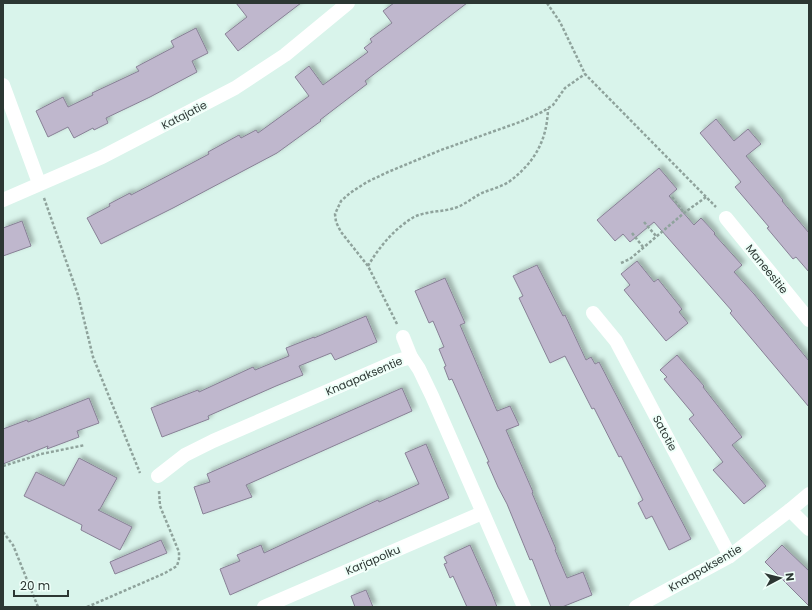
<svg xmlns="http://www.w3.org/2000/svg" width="812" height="610" font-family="Poppins,sans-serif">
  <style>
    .building { fill: #bfb7cd; stroke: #888196; filter: url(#shadow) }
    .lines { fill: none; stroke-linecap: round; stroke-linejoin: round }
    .path { stroke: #8fa39c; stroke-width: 2.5; stroke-dasharray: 3 2; stroke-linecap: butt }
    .minor { stroke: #fff; stroke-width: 14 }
    .labels { text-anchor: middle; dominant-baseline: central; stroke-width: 4; stroke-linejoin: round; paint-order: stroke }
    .street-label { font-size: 11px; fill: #2c3733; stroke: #effff9 }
  </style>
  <defs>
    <filter id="shadow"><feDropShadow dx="3.5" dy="-3.5" stdDeviation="2" flood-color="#0004"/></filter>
  </defs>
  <rect width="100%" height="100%" fill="#d9f4eb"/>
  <g class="building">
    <polygon points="236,3 301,3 238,51 225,34 247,17"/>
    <polygon points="394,3 467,3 365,81 367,84 320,120 321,121 277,153 173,208 101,244 87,218 110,206 109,204 130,193 131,195 177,171 209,154 208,152 239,135 241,138 256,130 258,133 309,96 295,77 309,66 323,85 368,52 364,48 372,42 370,39 392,23 383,11"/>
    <polygon points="196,28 208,53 192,61 197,72 150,97 106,118 108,123 94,130 93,128 74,138 68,127 48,137 36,111 63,97 68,107 93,95 92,93 139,71 136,67 174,47 171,41"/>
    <polygon points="716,119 734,141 748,129 761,144 746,156 783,200 782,201 809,233 809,272 796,257 793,259 767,228 769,227 735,187 741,182 700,133"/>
    <polygon points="659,168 677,189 669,196 694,225 701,218 715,233 714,234 742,265 734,272 754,294 809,361 809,407 730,313 732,311 654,222 630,242 623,234 615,241 597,220"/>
    <polygon points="22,221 31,246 3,256 3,228"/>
    <polygon points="637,261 654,282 658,279 682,309 679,312 688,323 666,341 624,290 630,285 621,274"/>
    <polygon points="537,265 563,316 565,315 586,360 591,357 595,364 599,362 691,539 669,550 652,516 646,519 638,503 643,500 621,456 619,457 594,408 592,409 565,356 550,363 519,298 523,296 513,276"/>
    <polygon points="445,278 465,323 460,325 497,411 510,406 519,425 506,430 533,492 532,493 556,549 555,550 567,578 583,572 592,595 562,607 551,607 532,559 530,560 507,504 498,487 487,462 489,462 452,379 449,380 444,367 446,366 439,349 444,347 433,321 429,323 415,291"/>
    <polygon points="366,316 377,342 335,360 331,353 299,366 303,375 276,386 208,416 209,419 162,437 151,408 198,390 199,392 253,367 255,370 289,356 286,348 314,337 314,338"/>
    <polygon points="677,355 704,386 703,387 742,437 732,445 766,486 744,504 713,470 723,462 689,419 694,415 664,379 667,377 660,370"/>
    <polygon points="402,388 412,411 246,485 252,497 203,514 194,487 210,482 207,474"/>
    <polygon points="89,398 99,423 77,431 79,437 47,449 48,446 3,464 3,429 27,420 28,422"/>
    <polygon points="426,444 449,498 230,595 220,569 240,561 237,555 261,545 264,553 378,500 379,502 419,484 405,453"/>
    <polygon points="79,458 117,478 100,509 98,510 132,527 120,550 81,530 82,525 24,496 36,472 64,486"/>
    <polygon points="161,540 167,553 115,574 110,562"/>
    <polygon points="470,545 492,594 497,607 467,607 453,576 450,578 444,564 447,563 444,557"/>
    <polygon points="782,545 809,571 809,606 765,562"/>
    <polygon points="366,590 373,607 355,607 351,596"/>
  </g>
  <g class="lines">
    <g class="path">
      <polyline points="547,3 560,22 585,74 716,207"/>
      <polyline points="672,197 684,213"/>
      <polyline points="44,198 78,295 93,357 140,473"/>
      <polyline points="644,222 656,236"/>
      <polyline points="632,233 643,247"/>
      <polyline points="621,263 630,259 684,213 706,197"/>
      <path d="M368,266c11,-19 27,-38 46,-49 12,-6 28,-5 41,-9 11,-4 17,-10 27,-15 9,-4 20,-6 28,-12 25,-19 37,-41 38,-72"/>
      <polyline points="397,324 368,266 341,232 336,222 335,214 341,201 350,193 367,182 388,172 441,150 520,122 542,112 553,105 565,88 585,74"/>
      <polyline points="3,466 41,454 85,445"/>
      <polyline points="3,532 13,545 38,607"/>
      <polyline points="87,607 165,573 177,566 179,559 179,552 160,506 159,491"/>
    </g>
    <g class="minor">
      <polyline points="3,85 39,183"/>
      <polyline points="3,200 102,157 235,88 285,55 348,3"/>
      <polyline points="726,218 809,320"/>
      <polyline points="593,313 616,341 730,556"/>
      <polyline points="403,337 411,357"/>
      <polyline points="158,476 185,455 213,441 397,361 411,357 419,369 432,396 524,607"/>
      <polyline points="790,510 809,529"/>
      <polyline points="264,607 482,513"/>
      <polyline points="636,607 730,556 790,510 809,494"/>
    </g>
  </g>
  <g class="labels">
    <g class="street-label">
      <text transform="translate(184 115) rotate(-27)">Katajatie</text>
      <text transform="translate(767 269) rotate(51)">Maneesitie</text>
      <text transform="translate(364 376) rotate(-23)">Knaapaksentie</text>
      <text transform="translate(665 433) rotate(62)">Satotie</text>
      <text transform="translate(373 560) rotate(-23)">Karjapolku</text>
      <text transform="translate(705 568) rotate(-30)">Knaapaksentie</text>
    </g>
  </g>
  <rect width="812" height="610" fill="none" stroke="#2c3733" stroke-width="8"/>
  <g transform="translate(780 578) rotate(83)" stroke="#effff9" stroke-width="3" paint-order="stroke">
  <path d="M0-3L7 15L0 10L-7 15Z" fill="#2c3733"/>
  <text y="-6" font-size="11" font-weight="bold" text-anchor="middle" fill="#2c3733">N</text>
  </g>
  <path d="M14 590v6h54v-6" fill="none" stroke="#2c3733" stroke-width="2"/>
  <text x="20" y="590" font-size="12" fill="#2c3733" stroke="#effff9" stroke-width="3" paint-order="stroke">20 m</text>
</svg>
